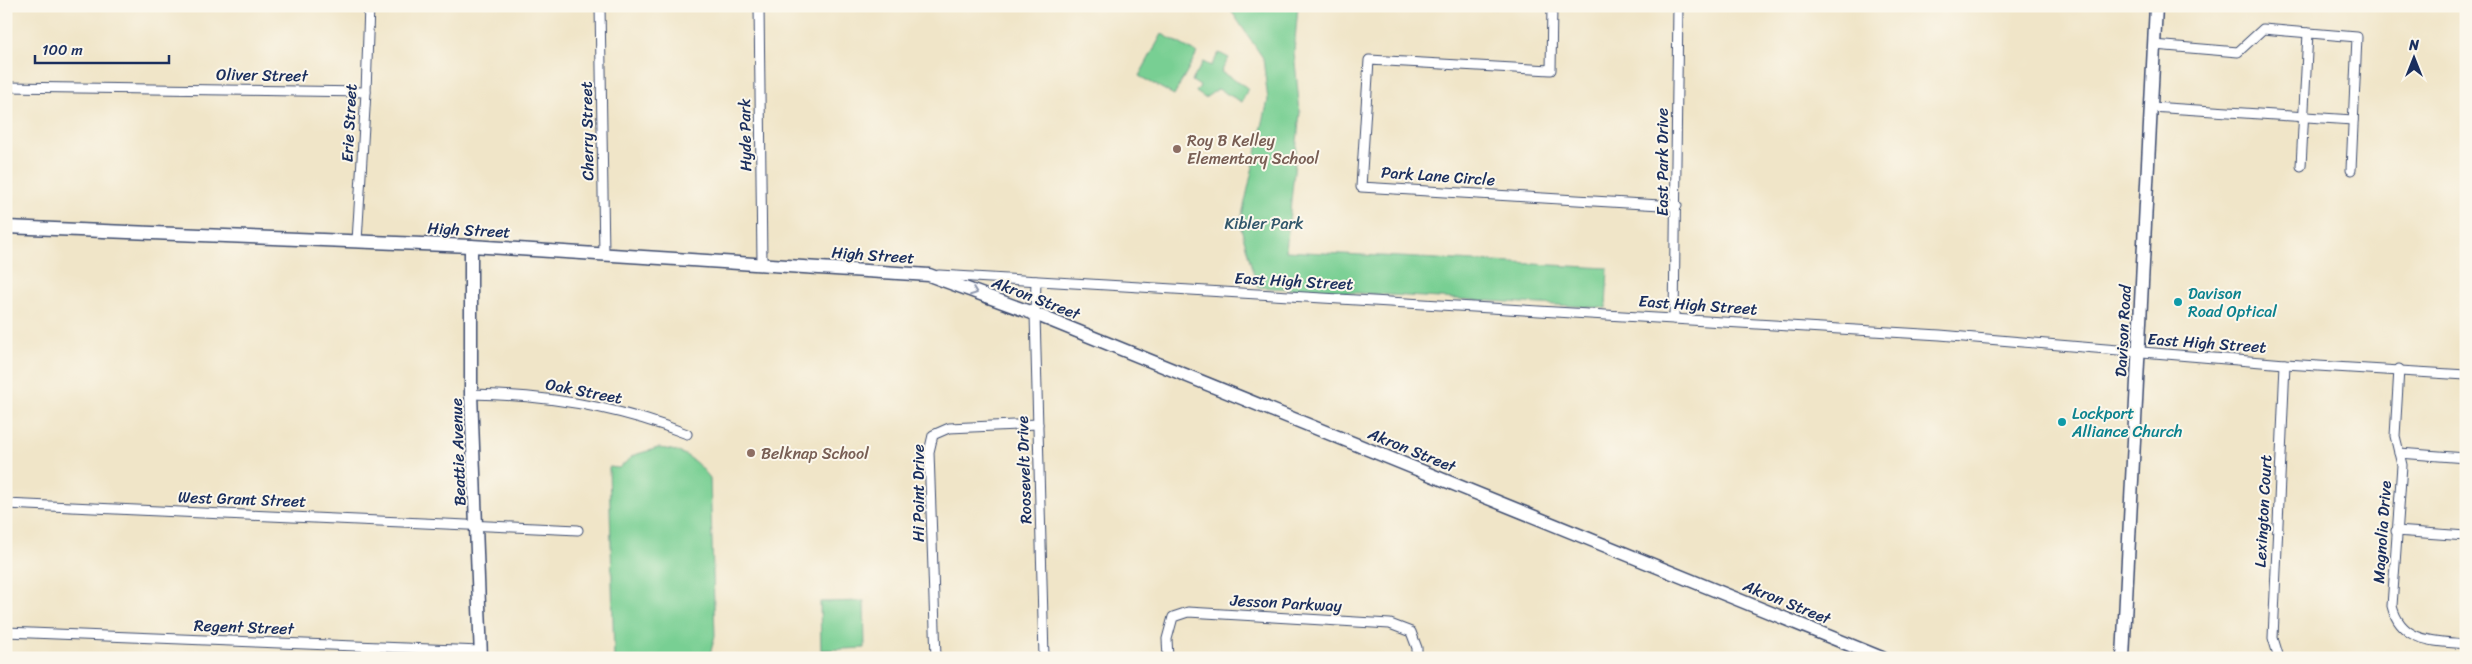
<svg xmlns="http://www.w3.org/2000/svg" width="2472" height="664" font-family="Sriracha,sans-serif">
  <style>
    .green { fill: #78cf93; stroke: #4a7f78 }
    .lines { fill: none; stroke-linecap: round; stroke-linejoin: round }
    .stream { stroke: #51a5cd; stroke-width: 2.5 }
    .street-casing { stroke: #3b4a6e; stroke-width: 11 }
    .secondary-casing { stroke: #3b4a6e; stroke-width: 15 }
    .street { stroke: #fff; stroke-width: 9 }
    .secondary { stroke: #fff; stroke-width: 12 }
    .oneway { stroke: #8d97ae }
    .education-dot { fill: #8d6e63; stroke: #fbf7ec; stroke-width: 2 }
    .culture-dot { fill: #0f9aa8; stroke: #fbf7ec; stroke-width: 2 }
    .labels { text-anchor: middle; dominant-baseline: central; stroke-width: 4; stroke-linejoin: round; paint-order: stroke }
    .street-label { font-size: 16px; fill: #1b2f5e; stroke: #fbf7ec }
    .education-label { font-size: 16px; fill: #785e54; stroke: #fbf7ec; text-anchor: start }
    .park-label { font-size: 16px; fill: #32576b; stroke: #fbf7ec }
    .culture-label { font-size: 16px; fill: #0d838f; stroke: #fbf7ec; text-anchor: start }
  </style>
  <rect width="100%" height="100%" fill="#fbf7ec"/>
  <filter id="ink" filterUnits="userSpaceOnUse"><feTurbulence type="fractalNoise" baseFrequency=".02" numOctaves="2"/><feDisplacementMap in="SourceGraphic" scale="10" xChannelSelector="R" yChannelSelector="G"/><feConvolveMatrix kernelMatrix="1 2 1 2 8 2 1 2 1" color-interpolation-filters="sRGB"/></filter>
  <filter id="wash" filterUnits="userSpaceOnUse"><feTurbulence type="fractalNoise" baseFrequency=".0096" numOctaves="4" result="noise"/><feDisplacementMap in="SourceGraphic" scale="20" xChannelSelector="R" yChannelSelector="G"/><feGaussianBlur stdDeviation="1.12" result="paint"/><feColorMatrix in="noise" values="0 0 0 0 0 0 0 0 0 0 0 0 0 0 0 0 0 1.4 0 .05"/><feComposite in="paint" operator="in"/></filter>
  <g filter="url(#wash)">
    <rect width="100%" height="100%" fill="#f0e5c8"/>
    <g class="green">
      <polygon points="1228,6 1298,6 1294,52 1300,112 1286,251 1608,268 1606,308 1257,287 1240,224 1268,100 1263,58"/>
      <polygon points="1162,34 1197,53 1174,95 1139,76"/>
      <polygon points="1219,53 1229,58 1221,72 1248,88 1242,102 1218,89 1205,98 1196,92 1200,86 1192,81 1203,62 1211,66"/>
      <path d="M658,448c25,2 36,10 52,30l5,158 -6,22h-95l-5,-191 10,1 15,-13z"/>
      <polygon points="864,601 865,648 821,650 820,602"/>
    </g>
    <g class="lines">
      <g class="stream">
        <polyline points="2371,6 2374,6"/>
        <polyline points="2445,6 2466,9"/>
      </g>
    </g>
  </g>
  <g filter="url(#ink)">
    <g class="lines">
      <defs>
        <g id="street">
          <polyline points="600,6 604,255"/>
          <polyline points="759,6 762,263"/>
          <polyline points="1552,6 1551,70 1369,60 1361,187 1677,206"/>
          <polyline points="2154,45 2238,52 2263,29 2357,37 2351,170"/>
          <polyline points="6,87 366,92"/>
          <polyline points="2151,107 2353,120"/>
          <polyline points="2301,166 2308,33"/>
          <polyline points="357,241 366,92 369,6"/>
          <polyline points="939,275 1940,335 2285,364 2466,375"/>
          <polyline points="1036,281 1035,314 1044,658"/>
          <polyline points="1674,319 1678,6"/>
          <path d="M2399,369l-4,67 7,29 -10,141c9,37 43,35 74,38"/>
          <path d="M471,394c73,1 148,13 216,40"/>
          <polyline points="2399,453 2466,458"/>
          <polyline points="6,504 578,530"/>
          <polyline points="2396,531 2466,536"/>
          <polyline points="6,632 481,651"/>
          <polyline points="936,658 929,452 933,435 949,428 1038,424"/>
          <polyline points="1168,658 1167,639 1173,617 1188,612 1390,624 1411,632 1417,648 1417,658"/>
          <polyline points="2279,658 2273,638 2285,364"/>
        </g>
        <g id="secondary">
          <polyline points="6,227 471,246 929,275 1035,314 1882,658"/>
          <polyline points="471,246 471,394 481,658"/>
          <polyline points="2123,658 2156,6"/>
        </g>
      </defs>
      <use href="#street" class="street-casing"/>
      <use href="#secondary" class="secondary-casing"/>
      <use href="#street" class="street"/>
      <use href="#secondary" class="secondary"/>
    </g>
    <defs><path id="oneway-chevron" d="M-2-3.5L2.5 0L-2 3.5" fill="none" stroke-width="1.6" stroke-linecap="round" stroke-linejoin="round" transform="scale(1.25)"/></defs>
    <use class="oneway" href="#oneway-chevron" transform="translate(974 292) rotate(21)"/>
  </g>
  <g class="education-dot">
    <circle cx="1177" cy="149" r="5"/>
    <circle cx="751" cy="453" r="5"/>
  </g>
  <g class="culture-dot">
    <circle cx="2178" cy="302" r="5"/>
    <circle cx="2062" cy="422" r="5"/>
  </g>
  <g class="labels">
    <g class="street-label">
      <text transform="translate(262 75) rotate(1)">Oliver Street</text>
      <text transform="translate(349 123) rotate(-87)">Erie Street</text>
      <text transform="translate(587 131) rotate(-91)">Cherry Street</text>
      <text transform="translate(745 135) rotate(-91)">Hyde Park</text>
      <text transform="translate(1662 162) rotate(-90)">East Park Drive</text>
      <text transform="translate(1438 176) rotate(4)">Park Lane Circle</text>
      <text transform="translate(469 230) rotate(3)">High Street</text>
      <text transform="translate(873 255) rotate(4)">High Street</text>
      <text transform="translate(1294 281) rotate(3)">East High Street</text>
      <text transform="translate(1036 298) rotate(21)">Akron Street</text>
      <text transform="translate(1698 305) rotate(4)">East High Street</text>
      <text transform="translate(2123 331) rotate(-87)">Davison Road</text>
      <text transform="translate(2207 343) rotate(4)">East High Street</text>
      <text transform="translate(584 391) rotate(11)">Oak Street</text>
      <text transform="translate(1412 450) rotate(22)">Akron Street</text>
      <text transform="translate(458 452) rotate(-92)">Beattie Avenue</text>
      <text transform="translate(1024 470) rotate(-92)">Roosevelt Drive</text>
      <text transform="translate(918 493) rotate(-90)">Hi Point Drive</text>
      <text transform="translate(242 499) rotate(2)">West Grant Street</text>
      <text transform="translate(2263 511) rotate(-87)">Lexington Court</text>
      <text transform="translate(2382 532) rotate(-86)">Magnolia Drive</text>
      <text transform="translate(1787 602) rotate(22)">Akron Street</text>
      <text transform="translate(1286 603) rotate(3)">Jesson Parkway</text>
      <text transform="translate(244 627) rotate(2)">Regent Street</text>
    </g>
    <g class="education-label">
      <text x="1187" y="140">Roy B Kelley<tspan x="1187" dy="18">Elementary School</tspan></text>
      <text x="761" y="453">Belknap School</text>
    </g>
    <g class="park-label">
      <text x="1264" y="223">Kibler Park</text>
    </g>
    <g class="culture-label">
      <text x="2188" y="293">Davison<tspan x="2188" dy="18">Road Optical</tspan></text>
      <text x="2072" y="413">Lockport<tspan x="2072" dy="18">Alliance Church</tspan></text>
    </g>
  </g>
  <rect width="2472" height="664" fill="none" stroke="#fbf7ec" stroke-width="25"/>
  <g transform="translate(2414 58)" stroke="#fbf7ec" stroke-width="4" paint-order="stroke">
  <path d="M0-4L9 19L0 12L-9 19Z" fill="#1b2f5e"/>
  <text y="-8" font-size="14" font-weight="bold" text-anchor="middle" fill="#1b2f5e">N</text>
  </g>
  <path d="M35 55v8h134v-8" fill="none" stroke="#1b2f5e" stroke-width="2.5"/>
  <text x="42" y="55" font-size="15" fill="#1b2f5e" stroke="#fbf7ec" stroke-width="4" paint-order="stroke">100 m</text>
</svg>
